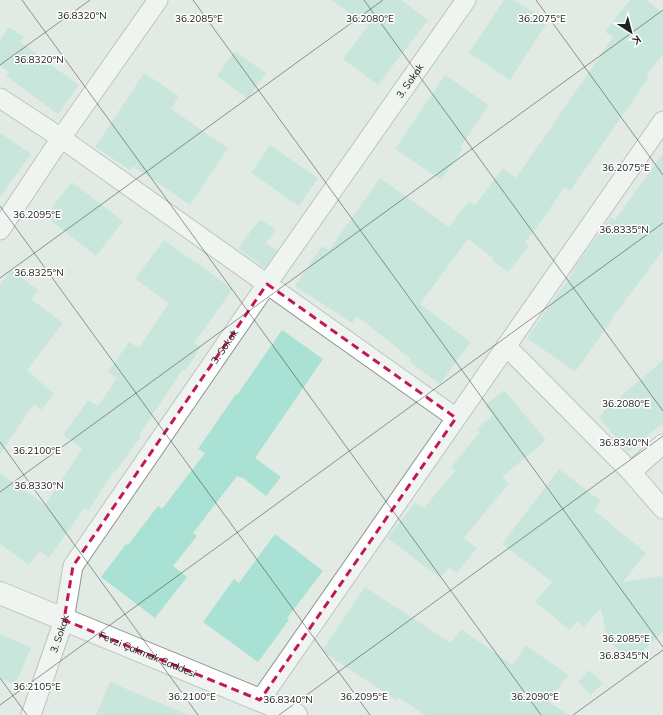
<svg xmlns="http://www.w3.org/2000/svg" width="663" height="715" font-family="Mulish,sans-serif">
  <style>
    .building { fill: #aae1d5 }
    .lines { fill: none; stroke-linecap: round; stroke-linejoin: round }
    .street-casing { stroke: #8c968e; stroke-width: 21 }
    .secondary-casing { stroke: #8c968e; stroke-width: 24 }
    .street { stroke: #fff; stroke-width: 19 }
    .secondary { stroke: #fff; stroke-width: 22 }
    .marked { fill: none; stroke: #c2185b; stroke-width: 3; stroke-dasharray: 8 5; stroke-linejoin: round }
    .ticks { fill: none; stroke: #202421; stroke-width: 1; stroke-opacity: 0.45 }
    .labels { text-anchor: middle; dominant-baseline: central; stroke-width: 3; stroke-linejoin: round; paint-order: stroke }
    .street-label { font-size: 10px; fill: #202421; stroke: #fff }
    .ticks-label { font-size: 10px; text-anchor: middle; fill: #202421; stroke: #fff; stroke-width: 3; stroke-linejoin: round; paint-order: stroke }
  </style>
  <rect width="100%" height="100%" fill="#e1ebe3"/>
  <g class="building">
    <polygon points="331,0 401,0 428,20 378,85 343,59 368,26"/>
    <polygon points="504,0 514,0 548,21 510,80 469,53"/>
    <polygon points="630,0 646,0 663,13 663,54 646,76 649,77 570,191 564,187 547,213 525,243 529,246 508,272 492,260 493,258 468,239 420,304 471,342 440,384 410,362 411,359 357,316 352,323 295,286 322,246 329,250 380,178 449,227 469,201 475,205 503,168 516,178 613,37 605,32"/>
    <polygon points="9,27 24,37 20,42 79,85 58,114 6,76 9,72 0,66 0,40"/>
    <polygon points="235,51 266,73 248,99 217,76"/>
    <polygon points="144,73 179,96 171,109 228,148 190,205 133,166 130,170 95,147"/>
    <polygon points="445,75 489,105 460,147 463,149 441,180 395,149"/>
    <polygon points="0,133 31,154 0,197"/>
    <polygon points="270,145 318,178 299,206 251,173"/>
    <polygon points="663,153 663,250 612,318 613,319 575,372 527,338 574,271 573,270 584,254 611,217 615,220"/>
    <polygon points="72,182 123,221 96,256 45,216"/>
    <polygon points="260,219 276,230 266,243 277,251 265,268 238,248"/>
    <polygon points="164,240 233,289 194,343 201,347 185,371 183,369 139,435 141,436 115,472 114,471 88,511 84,508 49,558 40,551 29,565 0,544 0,473 45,505 82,449 63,435 88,400 98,406 117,378 108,372 129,342 139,348 169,303 135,279"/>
    <polygon points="11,270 38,290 31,299 63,323 27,370 54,394 41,410 34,404 0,454 0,285"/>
    <polygon points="282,330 323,359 255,458 281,477 266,496 242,477 241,478 237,476 193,533 197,536 173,566 187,577 155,618 101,577 126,544 128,545 158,506 162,509 205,453 198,449 236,394 237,395"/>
    <polygon points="663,360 663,423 628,452 599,418 605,410"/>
    <polygon points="504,390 546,440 502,477 509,483 464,538 477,548 457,573 449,567 440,578 387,538 415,502 424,508 455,471 451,467 480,432 477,429 493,415 485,406"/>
    <polygon points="559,469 601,501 594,510 646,553 623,582 663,576 663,632 630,663 607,638 601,608 584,627 577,621 570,630 535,602 552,582 502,544"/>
    <polygon points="275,534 323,571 287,618 289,620 258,662 203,622 234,579 239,583"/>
    <polygon points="365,587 451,643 461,629 512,665 526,645 568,675 549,702 569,715 425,715 399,698 397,701 322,651"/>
    <polygon points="0,634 31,648 15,685 0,678"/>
    <polygon points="589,670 603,683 591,695 578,682"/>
    <polygon points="110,682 188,715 96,715"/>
  </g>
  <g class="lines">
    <defs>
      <g id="street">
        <polyline points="0,98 61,138 456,418"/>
        <polyline points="0,230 61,138 158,0"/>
        <polyline points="506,346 631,472 663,509"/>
        <polyline points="631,472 663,444"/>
        <polyline points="260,700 663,121"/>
        <path id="s1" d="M31,715l33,-95 9,-54 194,-282 199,-284"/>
      </g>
      <g id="secondary">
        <path id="s2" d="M0,593l296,122"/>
      </g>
    </defs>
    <use href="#street" class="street-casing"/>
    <use href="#secondary" class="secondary-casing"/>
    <use href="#street" class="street"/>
    <use href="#secondary" class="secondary"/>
  </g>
  <path d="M0 0H663V715H0ZM267,284l189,134 -196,282 -196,-80 9,-54z" fill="#e1ebe3" fill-opacity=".55" fill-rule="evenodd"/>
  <path class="marked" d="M267,284l189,134 -196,282 -196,-80 9,-54z"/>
  <path class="ticks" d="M22,0l519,715M193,0l470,647M364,0l299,411M536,0l127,175M0,65l90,-65M0,206l370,509M0,278l383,-278M0,442l198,273M0,492l663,-482M0,678l27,37M0,705l663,-482M279,715l384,-279M573,715l90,-65"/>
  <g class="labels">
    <g class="street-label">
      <text stroke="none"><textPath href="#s1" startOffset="746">3. Sokak</textPath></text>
      <text stroke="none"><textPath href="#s1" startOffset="422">3. Sokak</textPath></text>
      <text stroke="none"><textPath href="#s1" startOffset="86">3. Sokak</textPath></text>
      <text stroke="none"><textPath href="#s2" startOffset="160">Fevzi Çakmak Caddesi</textPath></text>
    </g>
  </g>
  <g class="ticks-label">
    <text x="82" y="19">36.8320°N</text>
    <text x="199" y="22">36.2085°E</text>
    <text x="370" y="22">36.2080°E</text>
    <text x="542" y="22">36.2075°E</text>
    <text x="39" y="63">36.8320°N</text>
    <text x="626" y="171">36.2075°E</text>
    <text x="37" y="218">36.2095°E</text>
    <text x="624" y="233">36.8335°N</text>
    <text x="39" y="276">36.8325°N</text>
    <text x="626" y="407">36.2080°E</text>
    <text x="624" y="446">36.8340°N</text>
    <text x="37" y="454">36.2100°E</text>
    <text x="39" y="489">36.8330°N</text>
    <text x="626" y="642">36.2085°E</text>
    <text x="624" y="659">36.8345°N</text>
    <text x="37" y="690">36.2105°E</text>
    <text x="192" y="700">36.2100°E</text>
    <text x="364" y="700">36.2095°E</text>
    <text x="535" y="700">36.2090°E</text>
    <text x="288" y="703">36.8340°N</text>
  </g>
  <g transform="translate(631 32) rotate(144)" stroke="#ffffff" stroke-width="3" paint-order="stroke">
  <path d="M0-3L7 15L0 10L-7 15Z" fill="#202421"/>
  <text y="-6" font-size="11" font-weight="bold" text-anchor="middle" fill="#202421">K</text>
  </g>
</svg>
